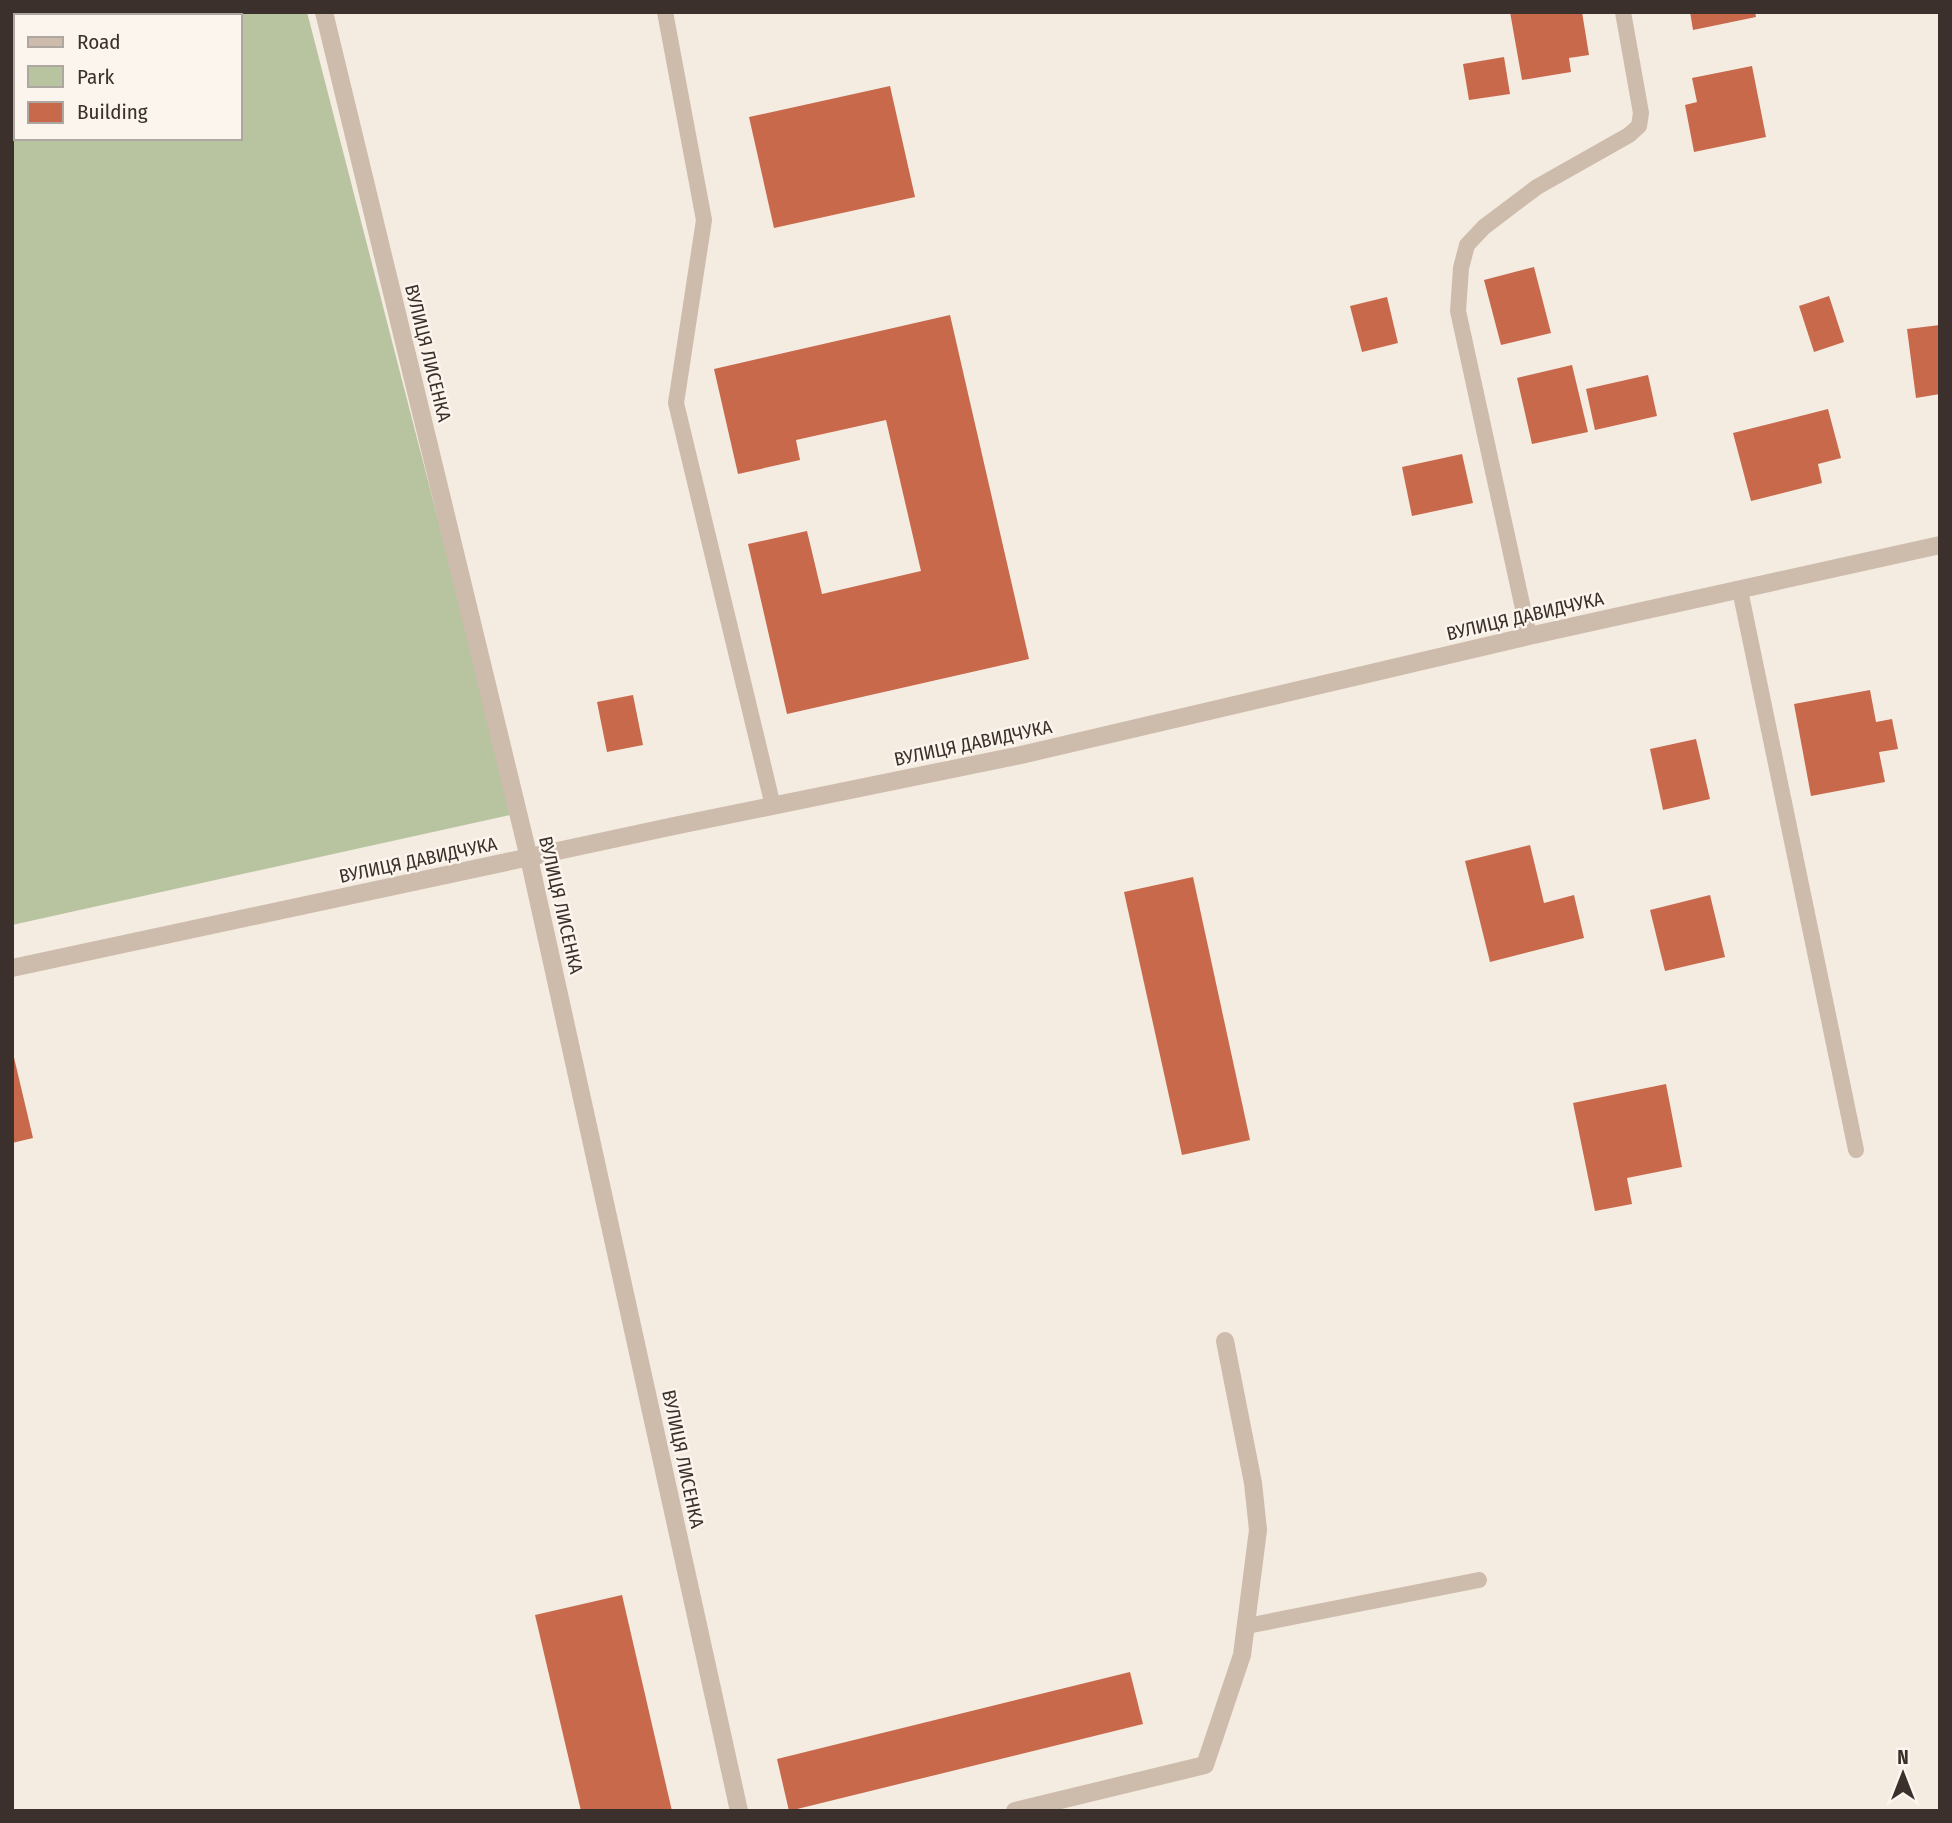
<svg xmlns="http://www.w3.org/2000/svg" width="1952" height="1823" font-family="'Fira Sans Condensed',sans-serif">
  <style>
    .green { fill: #b8c4a0; fill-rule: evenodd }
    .building { fill: #c8694b }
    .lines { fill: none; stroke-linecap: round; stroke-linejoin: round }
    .service { stroke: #cdbbac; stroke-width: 16 }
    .minor { stroke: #cdbbac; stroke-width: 18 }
    .tertiary { stroke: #cdbbac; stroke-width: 18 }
    .labels { text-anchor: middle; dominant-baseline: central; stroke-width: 5; stroke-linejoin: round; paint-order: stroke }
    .street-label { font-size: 19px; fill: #3b302b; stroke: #fbf5ee }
  </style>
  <rect width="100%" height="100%" fill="#f4ebe1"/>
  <path class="green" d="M12,12h295l207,802 -502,111zM16,16h224v122h-224z"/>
  <g class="building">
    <polygon points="1510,12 1582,12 1589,55 1569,58 1571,72 1522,80"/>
    <polygon points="1690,12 1755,12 1756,17 1693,30"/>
    <polygon points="1504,57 1510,94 1469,100 1463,64"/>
    <polygon points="1752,66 1766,137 1694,152 1685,105 1697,102 1692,78"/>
    <polygon points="890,86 915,197 774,228 749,117"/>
    <polygon points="1534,267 1551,333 1501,345 1484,280"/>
    <polygon points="1829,296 1844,342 1814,352 1799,306"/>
    <polygon points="1387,297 1398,343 1362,352 1350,306"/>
    <polygon points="950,315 1029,659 787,714 748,544 807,531 822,594 921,571 886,420 796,440 800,460 738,474 714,369"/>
    <polygon points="1940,325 1940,394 1916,398 1907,329"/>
    <polygon points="1572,365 1588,432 1532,444 1517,378"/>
    <polygon points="1648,375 1657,416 1595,430 1586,389"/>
    <polygon points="1828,409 1841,458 1818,464 1822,483 1751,501 1733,433"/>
    <polygon points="1462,454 1473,503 1412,516 1402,467"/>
    <polygon points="1870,690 1876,722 1892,719 1898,749 1879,752 1885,782 1811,796 1794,704"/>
    <polygon points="633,695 643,745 607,752 597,702"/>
    <polygon points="1696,739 1710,799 1663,810 1650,749"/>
    <polygon points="1530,845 1544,903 1574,895 1584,938 1490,962 1465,861"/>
    <polygon points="1193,877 1250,1140 1182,1155 1124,892"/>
    <polygon points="1710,895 1725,957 1665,971 1650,910"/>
    <polygon points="12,1049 33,1138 12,1143"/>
    <polygon points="1666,1084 1682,1167 1627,1178 1632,1204 1595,1211 1573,1103"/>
    <polygon points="622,1595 672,1811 581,1811 535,1615"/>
    <polygon points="1130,1672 1143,1724 789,1811 777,1759"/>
  </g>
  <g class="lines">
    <g class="service">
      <polyline points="665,12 704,220 676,403 773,806"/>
      <polyline points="1740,590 1856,1150"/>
      <polyline points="1529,636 1458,311 1461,268 1467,245 1484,227 1537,187 1629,135 1639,126 1641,113 1623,12"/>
      <polyline points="1247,1626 1479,1580"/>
    </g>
    <g class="minor">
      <polyline points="12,968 674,826 1021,755 1529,636 1940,545"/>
      <polyline points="1015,1811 1205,1765 1242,1655 1258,1530 1253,1483 1225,1341"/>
    </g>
    <polyline class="tertiary" points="324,12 529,858 739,1811"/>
  </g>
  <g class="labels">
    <g class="street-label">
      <text transform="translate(428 353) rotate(76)">ВУЛИЦЯ ЛИСЕНКА</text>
      <text transform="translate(1525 616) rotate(-13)">ВУЛИЦЯ ДАВИДЧУКА</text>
      <text transform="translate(973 743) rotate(-12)">ВУЛИЦЯ ДАВИДЧУКА</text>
      <text transform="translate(418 860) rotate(-12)">ВУЛИЦЯ ДАВИДЧУКА</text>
      <text transform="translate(561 905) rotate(77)">ВУЛИЦЯ ЛИСЕНКА</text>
      <text transform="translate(683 1459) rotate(78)">ВУЛИЦЯ ЛИСЕНКА</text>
    </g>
  </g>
  <rect width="1952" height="1823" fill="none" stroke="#3b302b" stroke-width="28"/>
  <rect x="14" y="14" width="228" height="126" fill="#fbf5ee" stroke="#aea6a0" stroke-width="2"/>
  <rect x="28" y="37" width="35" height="10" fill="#cdbbac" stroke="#aea6a0" stroke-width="2"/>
  <text x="77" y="49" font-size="21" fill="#3b302b">Road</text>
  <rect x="28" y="66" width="35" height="21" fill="#b8c4a0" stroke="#aea6a0" stroke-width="2"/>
  <text x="77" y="84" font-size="21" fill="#3b302b">Park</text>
  <rect x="28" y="102" width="35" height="21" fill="#c8694b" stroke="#aea6a0" stroke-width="2"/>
  <text x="77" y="119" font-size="21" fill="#3b302b">Building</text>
  <g transform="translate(1903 1774)" stroke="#fbf5ee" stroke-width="5" paint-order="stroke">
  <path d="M0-5L12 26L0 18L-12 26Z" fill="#3b302b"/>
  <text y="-10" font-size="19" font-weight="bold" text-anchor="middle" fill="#3b302b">N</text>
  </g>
</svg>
